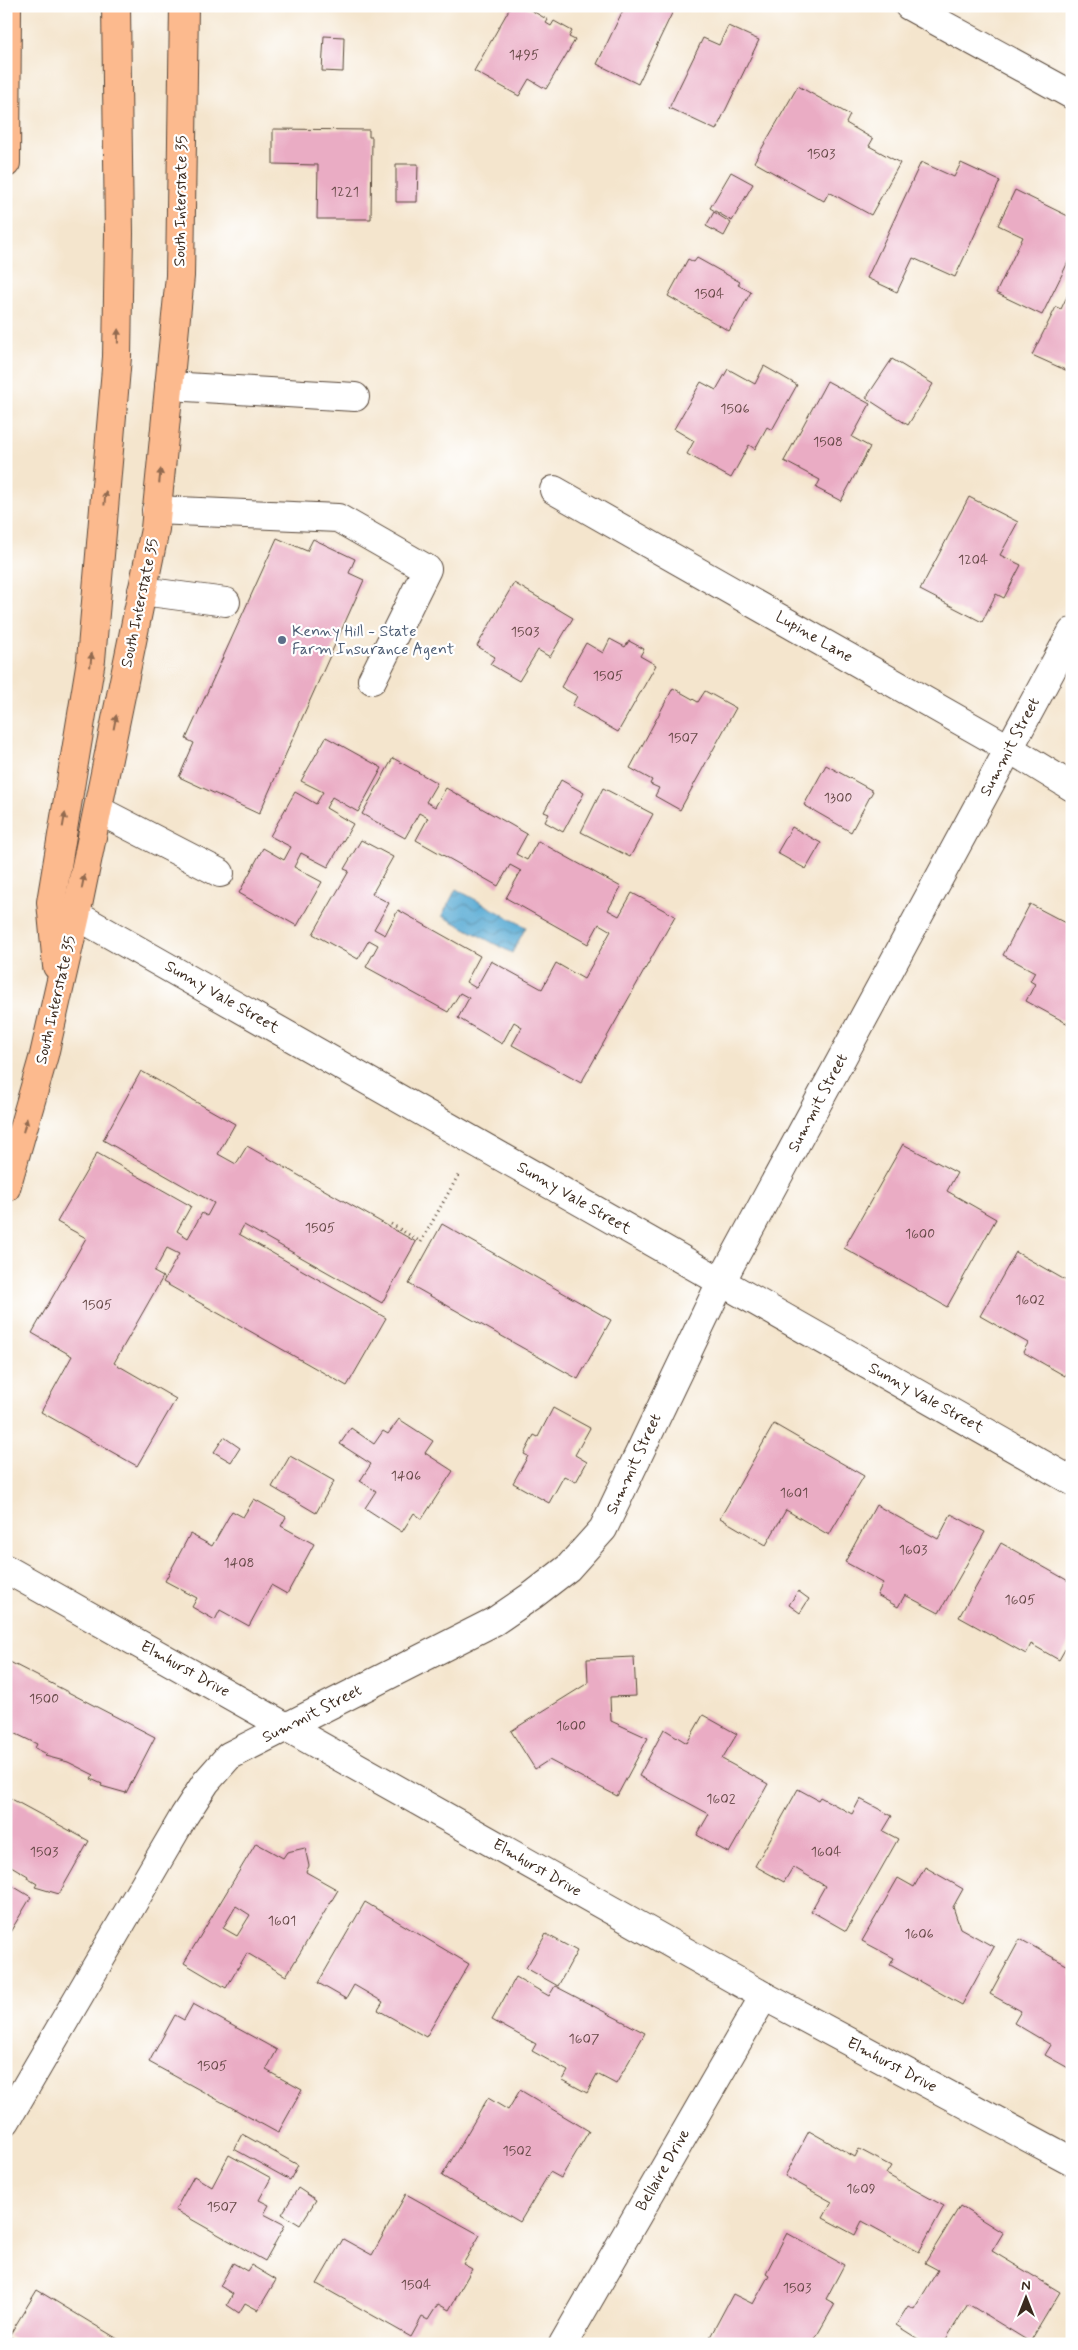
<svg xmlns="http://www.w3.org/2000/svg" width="1078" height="2350" font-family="Mynerve,sans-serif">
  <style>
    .water { fill: url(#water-waves); stroke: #4a6a79 }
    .building { fill: #eaacc4; fill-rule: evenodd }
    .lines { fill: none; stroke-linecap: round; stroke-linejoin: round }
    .minor-casing { stroke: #574638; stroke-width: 30 }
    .major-casing { stroke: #574638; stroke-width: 30 }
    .highway-casing { stroke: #574638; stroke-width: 30 }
    .path { stroke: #574638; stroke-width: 3; stroke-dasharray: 1 4; stroke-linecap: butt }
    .minor { stroke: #fff; stroke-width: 28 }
    .major { stroke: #fcba8e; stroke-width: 28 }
    .highway { stroke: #fcba8e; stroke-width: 28 }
    .oneway { fill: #926b50 }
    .service-dot { fill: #5c6f8a; stroke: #fff; stroke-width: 2 }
    .labels { text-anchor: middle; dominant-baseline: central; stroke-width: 4.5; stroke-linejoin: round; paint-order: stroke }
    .number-label { font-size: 14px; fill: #674a48 }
    .street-label { font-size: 16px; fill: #3b2a1e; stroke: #fff }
    .service-label { font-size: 16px; fill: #4e5e75; stroke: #fff; text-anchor: start }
  </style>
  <defs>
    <pattern id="water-waves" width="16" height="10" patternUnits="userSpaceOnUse" patternTransform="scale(1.25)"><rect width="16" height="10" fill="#59abd4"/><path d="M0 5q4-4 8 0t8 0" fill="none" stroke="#4b8bab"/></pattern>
  </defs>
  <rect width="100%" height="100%" fill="#fff"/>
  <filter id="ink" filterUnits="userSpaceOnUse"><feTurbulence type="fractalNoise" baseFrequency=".02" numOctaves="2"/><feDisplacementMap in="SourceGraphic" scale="10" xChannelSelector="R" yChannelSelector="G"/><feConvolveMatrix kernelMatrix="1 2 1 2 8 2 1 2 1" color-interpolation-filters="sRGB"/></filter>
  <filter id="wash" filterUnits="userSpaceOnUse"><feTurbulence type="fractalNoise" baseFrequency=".0096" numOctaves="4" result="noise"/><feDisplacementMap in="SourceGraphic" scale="20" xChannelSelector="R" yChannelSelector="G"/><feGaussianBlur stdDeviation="1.12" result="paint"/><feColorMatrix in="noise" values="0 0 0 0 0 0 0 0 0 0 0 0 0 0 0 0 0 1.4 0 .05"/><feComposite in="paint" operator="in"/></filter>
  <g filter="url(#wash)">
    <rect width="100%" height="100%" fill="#f4e5cd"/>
    <polygon class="water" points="456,889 526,927 512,953 442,916"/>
    <g id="blocks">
      <g class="building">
        <polygon points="511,6 524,6 548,20 546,23 551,26 554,21 572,31 569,37 575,40 546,89 529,79 519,96 474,71"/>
        <polygon points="625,6 675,7 638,84 597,64"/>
        <polygon points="728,26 759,40 716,130 669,108 703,38 719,45"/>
        <polygon points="324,36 344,37 343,72 322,71"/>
        <polygon points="798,86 850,115 846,123 873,139 869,146 900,163 871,215 829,192 824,201 754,162"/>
        <polygon points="273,129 369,130 369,137 372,137 371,219 317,219 318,165 273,164"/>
        <polygon points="921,162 954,177 961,163 1000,181 955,277 913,258 897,292 867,278"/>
        <polygon points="396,164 418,164 417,202 396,202"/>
        <polygon points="731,172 753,184 732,221 710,208"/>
        <polygon points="1015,190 1072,218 1072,254 1042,315 996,293 1023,237 998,225"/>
        <polygon points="714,212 731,223 724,236 706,226"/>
        <polygon points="697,258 740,282 738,285 751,292 729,331 668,296 688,259 694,262"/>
        <polygon points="1072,286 1072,373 1032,355 1056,307 1061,309"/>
        <polygon points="892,359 933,384 908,425 866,398"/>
        <polygon points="764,366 797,385 772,430 767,427 755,449 749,445 731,478 687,454 694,441 674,429 701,382 716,390 728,369 755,384"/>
        <polygon points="827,381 870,404 852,437 870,447 841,501 816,488 820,480 784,461"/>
        <polygon points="969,497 1018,522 1000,555 1021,565 1004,598 996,594 982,622 920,590"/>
        <polygon points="277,538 307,551 313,539 355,559 349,573 364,580 259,814 179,777 194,743 186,739"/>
        <polygon points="514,583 573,618 550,657 538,650 519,681 490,664 495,657 477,646"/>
        <polygon points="610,639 625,647 629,641 644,649 640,656 656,665 618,732 572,706 577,696 561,687 586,643 603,653"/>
        <polygon points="673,688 698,702 705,691 736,708 680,810 655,796 659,788 650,784 652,780 630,768"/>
        <polygon points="326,737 382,768 358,812 332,797 326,808 353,824 328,867 301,853 294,867 322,882 297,926 239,893 263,848 284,860 291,847 270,836 295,792 316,804 323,792 301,781"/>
        <polygon points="393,758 437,783 426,802 435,807 446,788 527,834 516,854 527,860 538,841 621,887 608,910 619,916 632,893 675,916 581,1083 512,1045 522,1027 514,1022 502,1044 458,1018 469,998 460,993 448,1012 366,967 378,945 369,940 358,959 313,934 349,871 344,869 361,840 393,857 372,894 389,903 374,929 385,935 398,910 480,956 466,982 476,988 491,961 542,989 556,963 584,979 611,931 599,924 588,944 506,898 521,871 510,865 498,886 416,840 428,818 419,813 405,838 362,814"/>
        <polygon points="826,765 873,791 851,832 804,805"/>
        <polygon points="561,780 584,793 563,832 545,822 549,814 544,812"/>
        <polygon points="603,788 653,814 630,857 581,832"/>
        <polygon points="792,827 821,843 806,869 777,853"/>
        <polygon points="1030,904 1072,926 1072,1026 1026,1001 1035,984 1030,981 1035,972 1003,955"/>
        <polygon points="141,1071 235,1124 218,1154 236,1164 247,1146 416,1242 382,1303 244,1225 239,1234 386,1318 347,1386 163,1282 179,1254 167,1248 154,1272 163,1277 114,1363 176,1399 137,1466 41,1412 72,1356 32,1333 86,1238 57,1222 97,1153 191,1206 177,1231 188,1238 202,1213 207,1216 214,1203 103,1140"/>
        <polygon points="903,1144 957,1173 947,1191 996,1219 947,1307 844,1248"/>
        <polygon points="442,1224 611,1320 578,1379 409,1284"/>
        <polygon points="1016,1252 1072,1284 1072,1365 1065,1376 1023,1352 1028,1343 980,1316"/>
        <polygon points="553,1408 590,1428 575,1455 587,1462 576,1482 564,1476 549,1503 513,1483 528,1456 524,1454 534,1435 538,1437"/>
        <polygon points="399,1419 433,1441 425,1453 453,1471 422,1519 414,1513 402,1532 365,1508 376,1491 360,1481 371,1464 340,1444 351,1428 374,1444 383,1431 388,1434"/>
        <polygon points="774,1424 864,1476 829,1535 786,1510 766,1545 720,1518"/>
        <polygon points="224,1437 240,1448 231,1462 214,1452"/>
        <polygon points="290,1456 334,1481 316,1513 272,1487"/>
        <polygon points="254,1499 286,1517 281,1526 314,1544 287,1594 271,1585 249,1626 220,1610 215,1620 192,1607 197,1598 165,1581 190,1534 212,1546 232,1511 243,1517"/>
        <polygon points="876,1505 938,1539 951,1514 985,1532 939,1613 905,1595 898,1607 877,1595 883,1583 845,1562"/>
        <polygon points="1001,1543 1072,1583 1072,1637 1059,1660 1031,1644 1026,1654 959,1617"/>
        <polygon points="798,1591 809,1599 800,1613 789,1605"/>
        <polygon points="634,1657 636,1696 610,1697 611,1721 648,1738 617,1796 549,1760 535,1769 511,1731 588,1683 587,1659"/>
        <polygon points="6,1660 155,1737 126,1793 101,1786 102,1784 91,1779 94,1775 68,1762 45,1756 47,1754 35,1748 37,1744 6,1729"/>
        <polygon points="703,1715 737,1734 722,1759 768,1784 729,1853 697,1835 709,1814 639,1776 664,1729 687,1743"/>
        <polygon points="798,1789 818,1800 820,1797 852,1814 860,1799 892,1816 883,1831 898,1839 846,1931 811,1911 825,1886 793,1867 784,1882 755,1866"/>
        <polygon points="6,1796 89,1841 59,1894 35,1887 37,1884 27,1878 28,1876 6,1863"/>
        <path d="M256,1843l27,15 4,-6 18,-4 4,18 -3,6 32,18 -52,86 -39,-23 -21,35 -42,-25zM236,1906l14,9 -13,21 -14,-8z"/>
        <polygon points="925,1867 963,1889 953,1907 960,1928 994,1947 962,2005 892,1966 890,1965 894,1958 862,1941 898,1878 914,1887"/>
        <polygon points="6,1882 31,1897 6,1939"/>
        <polygon points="365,1902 469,1964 426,2037 378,2010 383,2002 354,1985 346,1999 318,1983"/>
        <polygon points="546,1934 577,1951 558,1986 526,1968"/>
        <polygon points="1020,1939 1072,1968 1072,2070 1045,2055 1051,2045 1014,2023 1021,2011 990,1994"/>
        <polygon points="516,1977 549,1996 555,1986 645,2033 616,2084 597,2074 587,2093 563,2080 568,2071 532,2051 536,2044 492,2020"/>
        <polygon points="193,2004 277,2050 266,2070 302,2090 278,2133 149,2062 175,2015 184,2020"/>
        <polygon points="520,2090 589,2131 561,2178 550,2172 520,2222 442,2176 488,2098 508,2110"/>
        <polygon points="809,2131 855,2157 859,2149 891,2166 886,2174 944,2206 919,2252 862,2221 855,2235 823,2218 832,2202 785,2176"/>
        <polygon points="242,2134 298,2165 290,2180 234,2149"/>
        <polygon points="229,2155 271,2178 259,2200 269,2205 264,2214 285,2225 265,2261 175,2210 194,2176 212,2187"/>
        <polygon points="298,2188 316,2200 300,2225 282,2214"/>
        <polygon points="406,2194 480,2235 463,2264 472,2269 449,2310 438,2304 428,2320 422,2317 411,2337 317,2284 343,2239 372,2255"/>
        <polygon points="960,2206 1003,2233 992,2251 1060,2292 1030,2342 968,2304 943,2344 926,2344 896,2325 908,2306 914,2309 938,2270 925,2263"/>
        <polygon points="787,2233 844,2265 826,2299 835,2304 812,2344 721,2344 710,2337 733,2294 753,2304 769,2275 766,2273"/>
        <polygon points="233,2263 247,2271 251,2265 276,2280 258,2310 245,2303 239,2313 227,2305 233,2294 220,2286"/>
        <polygon points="37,2290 126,2344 22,2344 9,2336"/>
      </g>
    </g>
  </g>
  <g filter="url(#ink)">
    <use href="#blocks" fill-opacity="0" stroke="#574638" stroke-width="1"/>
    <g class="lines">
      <defs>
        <g id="minor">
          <polyline points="909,6 1072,95"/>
          <polyline points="169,386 355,397"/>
          <polyline points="554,490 1010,749 1072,787"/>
          <polyline points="156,510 338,518 427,569 372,680"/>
          <polyline points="142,591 226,602"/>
          <polyline points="98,810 220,873"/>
          <polyline points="76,915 1072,1481"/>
          <polyline points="6,1569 764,1996 1072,2161"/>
          <polyline points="6,2121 184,1816 206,1782 229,1756 495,1621 533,1595 568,1568 603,1529 721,1282 1072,632"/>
          <polyline points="563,2344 764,1996"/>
        </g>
        <g id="major">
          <polyline points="57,966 51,902 91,660 117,357 119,234 116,6"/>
          <polyline points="6,1188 44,1055 76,915 155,529 180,276 184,6"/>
        </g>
        <polyline id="highway" points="6,163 7,6"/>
      </defs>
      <use href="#minor" class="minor-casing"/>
      <use href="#major" class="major-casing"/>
      <use href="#highway" class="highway-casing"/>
      <polyline class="path" points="391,1224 421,1242 459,1174"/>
      <use href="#minor" class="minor"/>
      <use href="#major" class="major"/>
      <use href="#highway" class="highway"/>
    </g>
    <defs><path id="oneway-solid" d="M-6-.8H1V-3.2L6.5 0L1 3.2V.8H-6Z" transform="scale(1.25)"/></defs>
    <g class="oneway">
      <use href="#oneway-solid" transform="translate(118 336) rotate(-89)"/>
      <use href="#oneway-solid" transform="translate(160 476) rotate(-84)"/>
      <use href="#oneway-solid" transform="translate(105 498) rotate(-85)"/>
      <use href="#oneway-solid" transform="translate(91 660) rotate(-83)"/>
      <use href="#oneway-solid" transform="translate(115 722) rotate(-79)"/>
      <use href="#oneway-solid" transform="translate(64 820) rotate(-80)"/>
      <use href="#oneway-solid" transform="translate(83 882) rotate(-79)"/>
      <use href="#oneway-solid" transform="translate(25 1125) rotate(-75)"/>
    </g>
  </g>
  <circle class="service-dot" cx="282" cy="640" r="5"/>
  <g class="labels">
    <g class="number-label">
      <text x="524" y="55">1495</text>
      <text x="821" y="154">1503</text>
      <text x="345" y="192">1221</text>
      <text x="709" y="294">1504</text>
      <text x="735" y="409">1506</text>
      <text x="828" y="442">1508</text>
      <text x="973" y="560">1204</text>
      <text x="525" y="632">1503</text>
      <text x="608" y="676">1505</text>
      <text x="683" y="738">1507</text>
      <text x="838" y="798">1300</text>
      <text x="320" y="1228">1505</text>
      <text x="920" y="1234">1600</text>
      <text x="1030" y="1300">1602</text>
      <text x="97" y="1305">1505</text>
      <text x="406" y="1476">1406</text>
      <text x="794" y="1493">1601</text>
      <text x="913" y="1550">1603</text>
      <text x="239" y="1563">1408</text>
      <text x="1020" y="1600">1605</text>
      <text x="44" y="1699">1500</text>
      <text x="571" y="1726">1600</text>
      <text x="721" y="1799">1602</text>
      <text x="44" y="1852">1503</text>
      <text x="826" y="1852">1604</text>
      <text x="282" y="1921">1601</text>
      <text x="919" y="1934">1606</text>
      <text x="584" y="2039">1607</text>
      <text x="212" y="2066">1505</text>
      <text x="517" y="2151">1502</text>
      <text x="861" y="2189">1609</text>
      <text x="222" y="2207">1507</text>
      <text x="416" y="2285">1504</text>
      <text x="797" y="2288">1503</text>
    </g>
    <g class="street-label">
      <text transform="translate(181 201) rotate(-89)">South Interstate 35</text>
      <text transform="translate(140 603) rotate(-78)">South Interstate 35</text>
      <text transform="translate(814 637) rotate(30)">Lupine Lane</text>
      <text transform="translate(1010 747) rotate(-62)">Summit Street</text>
      <text transform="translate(222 997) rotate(30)">Sunny Vale Street</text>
      <text transform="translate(56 1000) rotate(-77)">South Interstate 35</text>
      <text transform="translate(818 1103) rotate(-62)">Summit Street</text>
      <text transform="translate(574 1198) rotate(30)">Sunny Vale Street</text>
      <text transform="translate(926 1398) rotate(29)">Sunny Vale Street</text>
      <text transform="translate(634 1464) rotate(-65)">Summit Street</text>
      <text transform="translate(185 1669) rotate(29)">Elmhurst Drive</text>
      <text transform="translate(312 1714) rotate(-27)">Summit Street</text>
      <text transform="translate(537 1868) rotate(30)">Elmhurst Drive</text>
      <text transform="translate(892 2065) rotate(28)">Elmhurst Drive</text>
      <text transform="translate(663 2170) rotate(-60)">Bellaire Drive</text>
    </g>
    <g class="service-label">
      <text x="292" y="631">Kenny Hill - State<tspan x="292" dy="18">Farm Insurance Agent</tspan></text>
    </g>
  </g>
  <rect width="1078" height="2350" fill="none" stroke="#fff" stroke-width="25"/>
  <g transform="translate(1026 2298)" stroke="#ffffff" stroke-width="4" paint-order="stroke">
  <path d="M0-4L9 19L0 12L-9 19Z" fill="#3b2a1e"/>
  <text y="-8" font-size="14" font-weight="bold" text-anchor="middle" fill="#3b2a1e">N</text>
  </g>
</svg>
